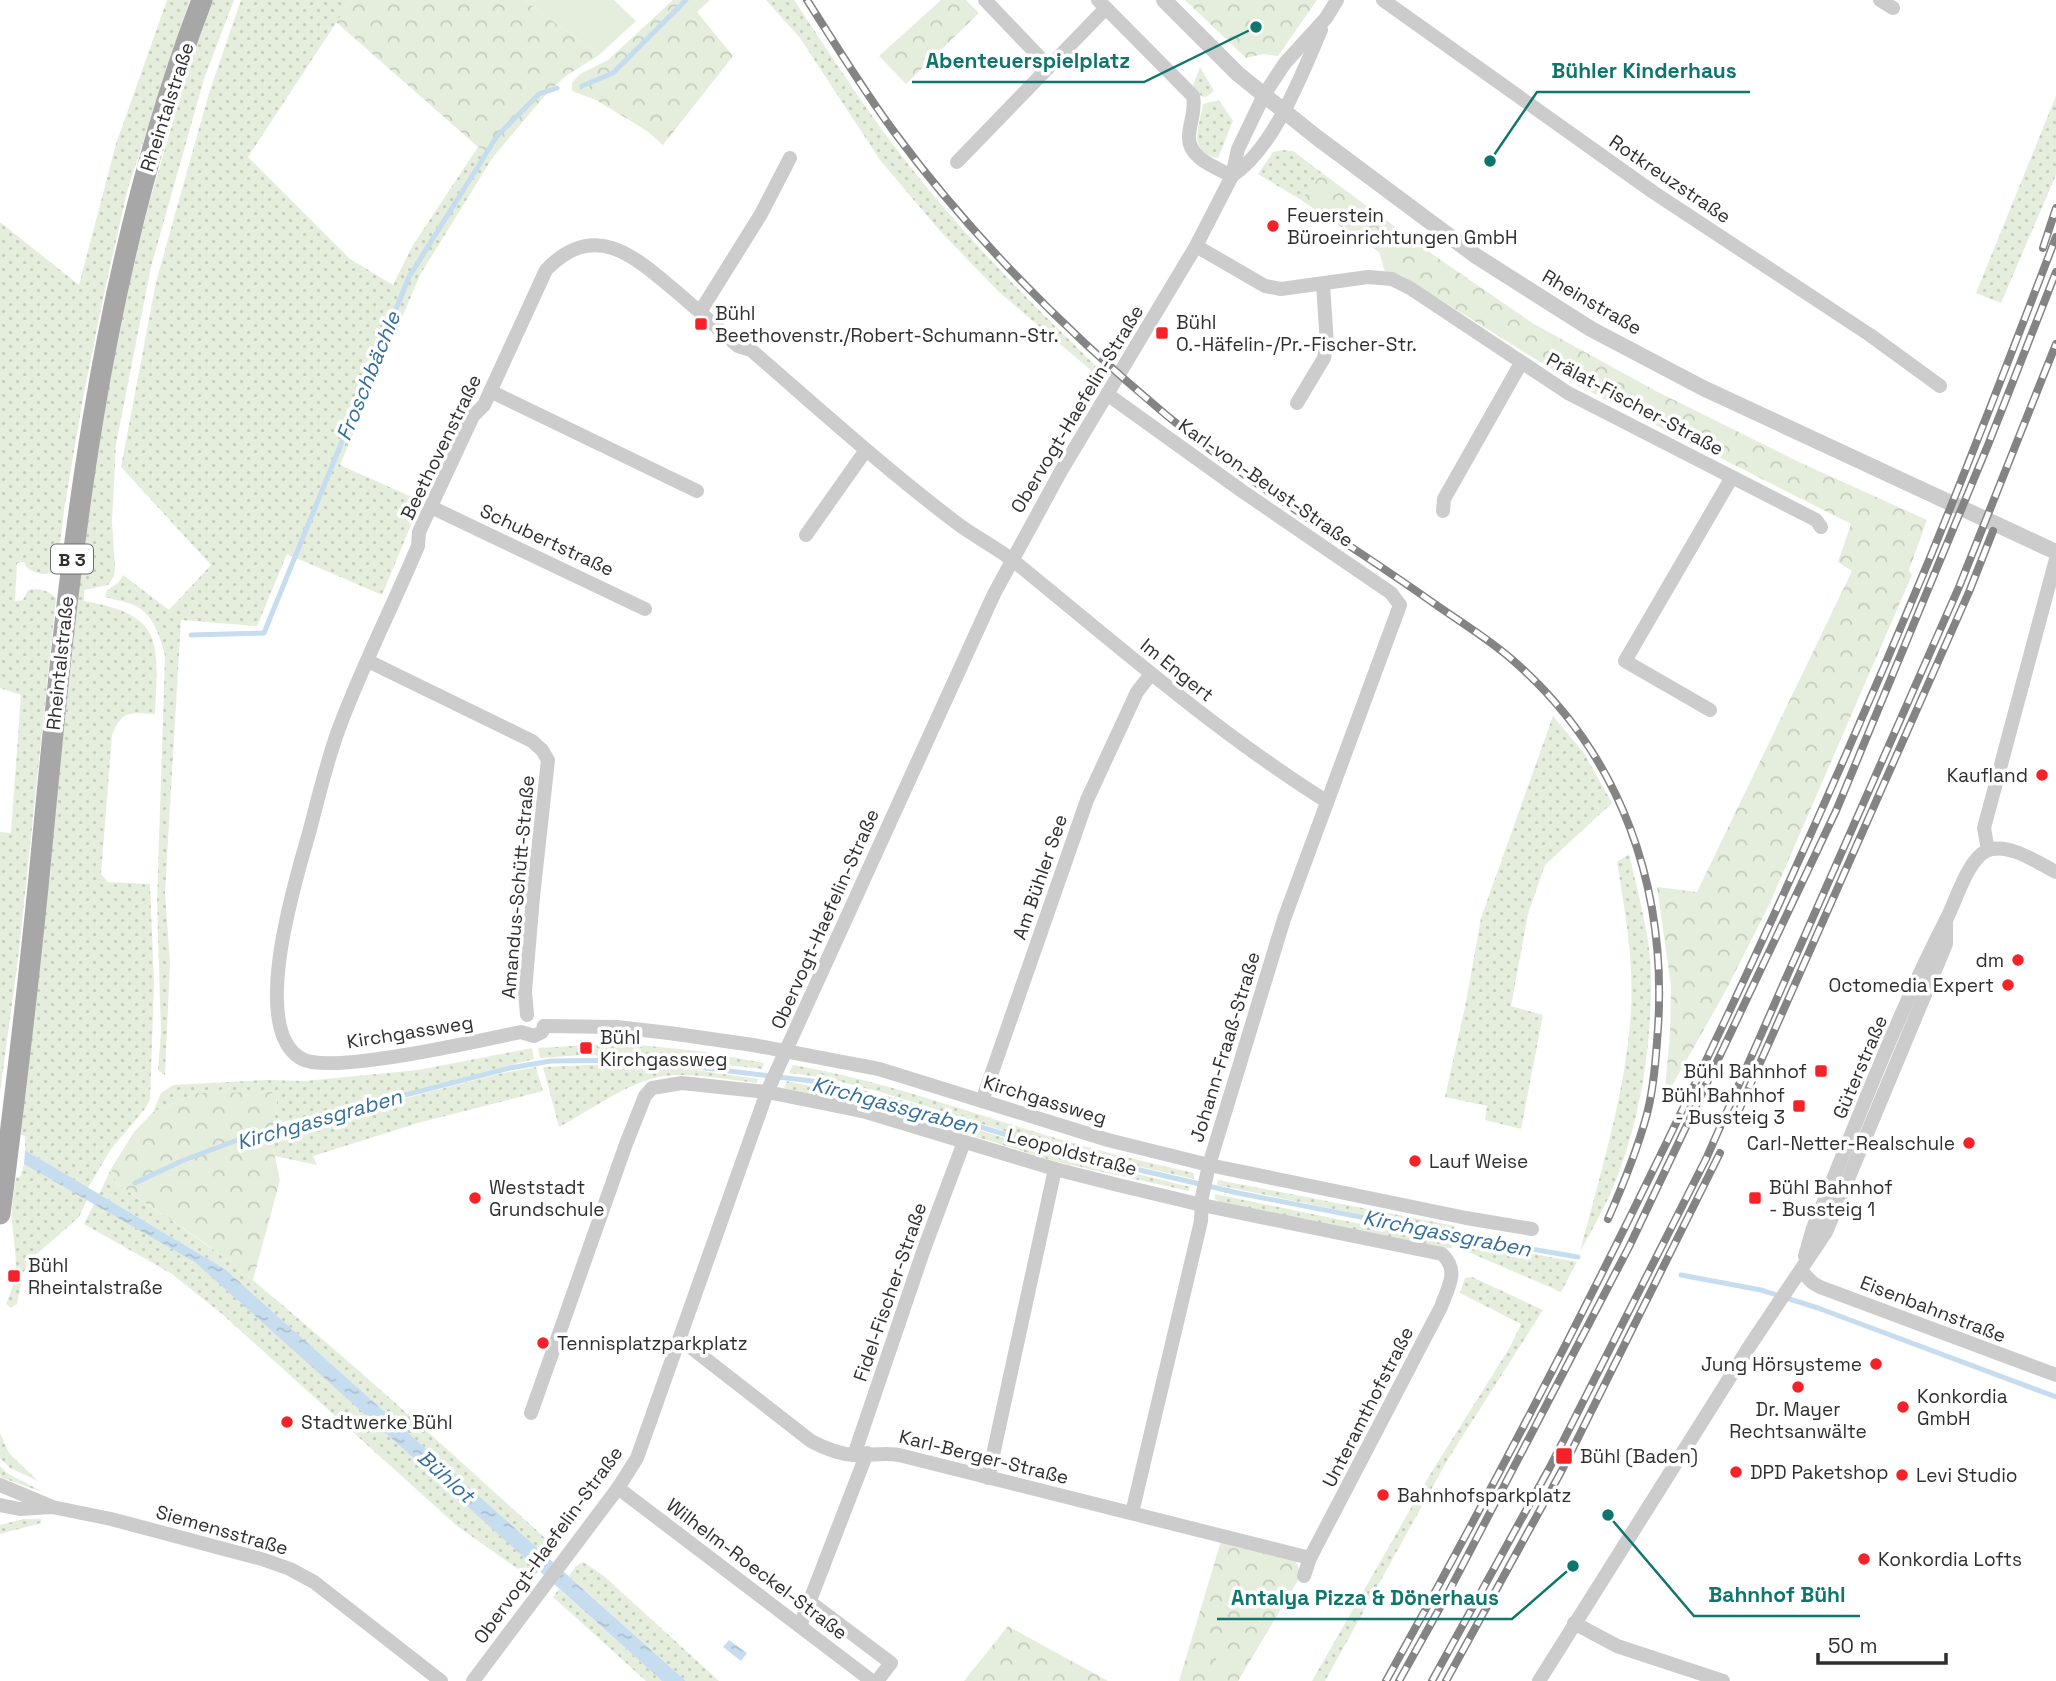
<svg xmlns="http://www.w3.org/2000/svg" width="2056" height="1681" font-family="'Space Grotesk',sans-serif">
  <style>
    .grass { fill: url(#grass-dots) }
    .forest { fill: url(#forest-crowns) }
    .pitch { fill: #e5eedc }
    .water { fill: url(#water-ripples) }
    .lines { fill: none; stroke-linecap: round; stroke-linejoin: round }
    .stream { stroke: #c6ddef; stroke-width: 5 }
    .minor { stroke: #ccc; stroke-width: 14 }
    .tertiary { stroke: #ccc; stroke-width: 16 }
    .primary { stroke: #a7a7a7; stroke-width: 21 }
    .rail-casing { stroke: #848484; stroke-width: 8 }
    .rail { stroke: #fff; stroke-width: 5; stroke-dasharray: 16; stroke-linecap: butt }
    .poi-dot { fill: #f52229; stroke: #fff; stroke-width: 2.5 }
    .labels { text-anchor: middle; dominant-baseline: central; stroke-width: 7; stroke-linejoin: round; paint-order: stroke }
    .shield { fill: #fff; stroke: #6d6d6d; stroke-width: 2 }
    .shield-label { font-size: 18px; font-weight: bold; fill: #2f2f2f }
    .street-label { font-size: 19px; fill: #2f2f2f; stroke: #fff }
    .poi-label { font-size: 19px; fill: #2f2f2f; stroke: #fff; text-anchor: start }
    .water-label { font-size: 21px; font-style: italic; fill: #356e99; stroke: #fff }
    .leader { fill: none; stroke: #0f766e; stroke-width: 2.5 }
    .callout-dot { fill: #0f766e; stroke: #fff; stroke-width: 2.5 }
    .callout-label { font-size: 21px; text-anchor: middle; font-weight: bold; fill: #0f766e; stroke: #fff; stroke-width: 7; stroke-linejoin: round; paint-order: stroke }
  </style>
  <defs>
    <pattern id="grass-dots" width="8" height="8" patternUnits="userSpaceOnUse" patternTransform="scale(1.75)"><rect width="8" height="8" fill="#e5eedc"/><path d="M2 2h.1M6 6h.1" fill="none" stroke="#c5ccbd" stroke-width="1.8" stroke-linecap="round"/></pattern>
    <pattern id="forest-crowns" width="20" height="18" patternUnits="userSpaceOnUse" patternTransform="scale(1.75)"><rect width="20" height="18" fill="#e5eedc"/><path d="M2 6a3 3 0 1 1 6 0M12 15a3 3 0 1 1 6 0" fill="none" stroke="#c5ccbd"/></pattern>
    <pattern id="water-ripples" width="26" height="14" patternUnits="userSpaceOnUse" patternTransform="scale(1.75)"><rect width="26" height="14" fill="#c6ddef"/><path d="M2 4q2-2 4 0t4 0M15 11q2-2 4 0t4 0" fill="none" stroke="#aabecd"/></pattern>
  </defs>
  <rect width="100%" height="100%" fill="#fff"/>
  <g class="grass">
    <path d="M167,0h23l-62,188 -23,101 -21,104 -20,117 -7,60c-12,7 -19,4 -30,-2l-3,-6 -7,1 -2,38 8,-1 5,-10c12,-2 19,0 28,8l-37,353 -19,142v-261l11,1 10,-138 -21,-7v-466l79,63 37,-141z"/>
    <path d="M212,0h22l-30,79 -53,188 -35,177 -4,78 3,46 -1,8 -6,9 -24,5v11c81,14 74,41 71,113 -26,-1 -32,-5 -43,21l-11,139 7,8 42,2 4,101 -4,115 -6,10 -33,39 -23,39 -63,-38v-14l-5,-2 68,-626 37,-213 27,-102 45,-153z"/>
    <path d="M241,0h110l-103,157 102,102 43,26 20,-40 65,-98 15,10 -73,118 -80,190 81,36 -39,94 -95,-41 -30,72 -76,-6 -16,272 5,71 -5,112 -7,-5 3,-38 -4,-129 8,-247c-4,-17 -11,-39 -27,-49 -9,-5 -23,-7 -33,-10l2,-7 11,-7 5,-8 46,35 42,-45 -90,-98 35,-185 53,-189z"/>
    <path d="M766,0h28c27,40 53,81 81,120 65,91 142,170 222,247l-3,6 -95,-81 -59,-61 -60,-71 -80,-122z"/>
    <polygon points="1200,67 1214,91 1206,97 1201,96 1193,85"/>
    <polygon points="2056,96 2056,175 2001,303 1976,293"/>
    <path d="M1219,100l14,21 -15,37c-32,-6 -18,-33 -15,-54z"/>
    <polygon points="1282,150 1293,151 1322,173 1301,200 1258,174 1273,152"/>
    <polygon points="1553,716 1584,753 1612,803 1545,865 1528,914 1511,1006 1543,1015 1521,1129 1485,1120 1487,1106 1445,1097 1465,1007 1481,918"/>
    <path d="M1629,854c8,35 22,85 22,121 1,71 -11,149 -39,215 -9,21 -21,41 -32,62 20,-79 46,-159 51,-241 3,-50 -6,-100 -14,-149z"/>
    <polygon points="620,1043 698,1051 764,1063 762,1069 664,1058 582,1055 540,1058 538,1048"/>
    <polygon points="532,1048 534,1059 383,1100 274,1124 277,1098 198,1093 153,1112 161,1093 173,1085 265,1080 305,1081 418,1070"/>
    <path d="M634,1063l34,3 90,13 -1,4c-27,-3 -78,-13 -103,-5 -35,10 -63,32 -95,49l-16,-60z"/>
    <path d="M793,1065c99,17 190,53 287,80 38,11 76,19 114,28v6l-137,-31 -173,-55 -58,-15 -37,-5z"/>
    <polygon points="536,1067 543,1091 418,1123 313,1156 317,1165 275,1156 272,1143 273,1133 498,1074"/>
    <polygon points="787,1081 900,1106 1061,1155 1190,1187 1189,1191 1057,1162 903,1114 784,1088"/>
    <path d="M24,1164l63,36 -8,17 -49,43 -7,13 -6,31 -6,4 -5,-4c15,-34 9,-48 6,-82 -1,-15 2,-30 4,-45h4z"/>
    <path d="M111,1169l5,14c46,32 95,62 138,98 103,86 203,177 302,267l-8,10 -323,-289 -126,-75z"/>
    <polygon points="1218,1180 1455,1226 1455,1234 1217,1185"/>
    <polygon points="1215,1194 1453,1243 1452,1248 1439,1248 1220,1202 1215,1199"/>
    <polygon points="94,1204 196,1263 218,1281 539,1570 532,1579 457,1526 222,1314 172,1274 84,1224"/>
    <polygon points="1467,1242 1577,1262 1561,1292 1466,1251"/>
    <polygon points="1472,1277 1543,1310 1448,1459 1325,1681 1312,1681 1431,1473 1510,1347 1521,1324 1460,1293 1465,1278"/>
    <polygon points="0,1433 9,1453 38,1481 10,1468 0,1458"/>
    <polygon points="0,1466 7,1473 45,1493 0,1477"/>
    <polygon points="23,1519 41,1519 41,1523 0,1534 0,1525"/>
    <polygon points="583,1562 604,1576 719,1681 686,1681 569,1576 576,1566"/>
    <polygon points="559,1589 662,1681 646,1681 553,1597"/>
  </g>
  <g class="forest">
    <polygon points="351,0 524,0 599,55 566,76 549,91 493,157 478,147 336,22"/>
    <polygon points="673,0 710,0 697,12 733,56 663,145 647,131 596,100 572,91 572,83 580,74 608,60"/>
    <polygon points="941,0 966,0 979,13 906,84 879,56"/>
    <polygon points="1185,0 1317,0 1278,56 1263,54 1246,58"/>
    <polygon points="1322,173 1435,256 1534,324 1654,390 1799,462 1927,520 1909,570 1912,575 1769,905 1725,992 1664,1100 1670,1033 1671,986 1657,887 1697,892 1852,571 1838,562 1851,524 1577,385 1401,275 1385,272 1379,252 1301,200"/>
    <polygon points="272,1092 277,1098 272,1143 280,1180 253,1280 205,1243 116,1183 111,1169 134,1132 153,1112 198,1093"/>
    <polygon points="1221,1541 1294,1560 1298,1565 1300,1577 1238,1681 1179,1681"/>
    <polygon points="1008,1626 1108,1681 964,1681"/>
  </g>
  <g class="pitch">
    <polygon points="524,0 614,0 636,21 599,55"/>
    <polygon points="1218,1654 1228,1658 1220,1681 1208,1681"/>
  </g>
  <g class="water">
    <polygon points="25,1150 225,1269 686,1681 662,1681 196,1263 24,1164"/>
    <polygon points="729,1640 747,1653 741,1661 723,1647"/>
  </g>
  <g class="lines">
    <g class="stream">
      <polyline points="582,86 613,73 686,0"/>
      <polyline points="191,635 264,633 409,277 497,136 539,94 557,88"/>
      <polyline points="135,1183 184,1160 251,1135 510,1068 551,1061 639,1060 820,1082 902,1103 1063,1152 1238,1193 1472,1239 1578,1257"/>
      <polyline points="1681,1275 1761,1290 1818,1308 2056,1397"/>
    </g>
    <g class="minor">
      <polyline points="985,0 1049,67"/>
      <path d="M1098,0l95,96c3,14 -3,25 -4,39 -2,23 26,32 43,41"/>
      <polyline points="1383,0 1653,192 1870,335 1940,386"/>
      <polyline points="1880,0 1893,8"/>
      <polyline points="957,162 1106,8"/>
      <path d="M1232,176c42,-28 69,-100 89,-146"/>
      <polyline points="1196,246 1265,286 1281,289 1368,277 1392,279 1410,288 1568,393 1816,520 1821,527"/>
      <polyline points="700,312 761,214 790,158"/>
      <polyline points="490,391 697,491"/>
      <polyline points="1107,394 1242,491 1391,593 1400,605 1284,919 1209,1165 1202,1197 1201,1221 1132,1513"/>
      <polyline points="1297,403 1324,358 1327,345 1323,284"/>
      <polyline points="431,507 645,609"/>
      <polyline points="1443,511 1444,499 1521,363"/>
      <polyline points="806,535 866,450"/>
      <polyline points="368,661 532,741 542,750 548,760 533,897 525,991 527,1015"/>
      <polyline points="1710,710 1625,661 1732,477"/>
      <polyline points="1988,850 1984,828 2056,559"/>
      <path d="M544,1026l-2,6 -8,4 -13,-4c-40,8 -189,43 -219,27 -54,-29 -6,-180 7,-226 9,-34 17,-69 29,-102 23,-63 54,-123 80,-185l1,-14 54,-116 11,-11 62,-135c47,-49 86,-16 126,18 23,19 44,39 66,58l13,4c67,58 132,117 203,171 19,15 42,26 61,41 102,83 200,169 311,239"/>
      <polyline points="544,1026 617,1027 669,1033 753,1045 879,1069 1108,1140 1209,1165 1466,1218 1532,1229"/>
      <polyline points="982,1101 1087,800 1137,692 1151,674"/>
      <path d="M1805,1256l8,-28c43,-103 82,-209 133,-308 10,-19 21,-59 40,-69 21,-10 52,12 70,21"/>
      <polyline points="1801,1271 1813,1283 1820,1287 2056,1375"/>
      <path d="M680,1339l131,102c13,7 28,13 43,14 15,1 29,-3 45,0l411,103"/>
      <path d="M531,1413l95,-269 19,-48 7,-8 30,-5 85,9 65,13 34,7 189,57 63,16 84,20 240,49c18,17 6,33 -1,53l-131,251 -6,18"/>
      <polyline points="854,1455 924,1249 964,1142"/>
      <polyline points="988,1478 1055,1169"/>
      <polyline points="0,1485 50,1506"/>
      <polyline points="618,1488 872,1681"/>
      <polyline points="0,1505 20,1509 52,1507 111,1519 262,1559 290,1569 314,1582 441,1681"/>
      <polyline points="810,1602 891,1663 877,1681"/>
      <polyline points="1574,1623 1617,1646 1723,1681"/>
      <polyline points="800,1626 867,1453"/>
      <polyline points="473,1681 618,1488 637,1458 767,1092 994,594 1061,471 1196,246 1232,176 1238,149 1264,95 1285,63 1326,18 1337,0"/>
      <polyline points="1539,1681 1749,1347 1826,1232 1946,944 1946,920"/>
    </g>
    <polyline class="tertiary" points="1164,0 1238,74 1315,136 1476,256 1591,329 1703,388 2056,552"/>
    <path class="primary" d="M0,1214c14,-109 27,-218 38,-327 29,-300 55,-603 164,-887"/>
    <defs>
      <g id="rail">
        <path d="M807,0c29,45 56,90 88,133 77,104 171,198 270,281 84,70 178,125 267,188 28,20 59,38 84,61 106,94 151,225 142,365 -2,28 -4,59 -11,86 -10,37 -24,71 -39,105"/>
        <polyline points="2043,248 2056,208"/>
        <polyline points="1736,1117 1969,592 1993,531"/>
        <path d="M1386,1681c201,-361 382,-734 541,-1116 45,-109 87,-218 129,-328"/>
        <polyline points="1399,1681 1447,1595 1629,1247 1836,811 1988,445 2056,272"/>
        <polyline points="1432,1681 1550,1467 1706,1159 1959,587 2056,344"/>
        <polyline points="1446,1681 1561,1472 1720,1153"/>
      </g>
    </defs>
    <use href="#rail" class="rail-casing"/>
    <use href="#rail" class="rail"/>
  </g>
  <g class="poi-dot">
    <circle cx="1273" cy="226" r="7"/>
    <rect x="694" y="317" width="14" height="14" rx="3.5"/>
    <rect x="1155" y="326" width="14" height="14" rx="3.5"/>
    <circle cx="2042" cy="775" r="7"/>
    <circle cx="2018" cy="960" r="7"/>
    <circle cx="2008" cy="985" r="7"/>
    <rect x="579" y="1041" width="14" height="14" rx="3.5"/>
    <rect x="1814" y="1064" width="14" height="14" rx="3.5"/>
    <rect x="1792" y="1099" width="14" height="14" rx="3.5"/>
    <circle cx="1969" cy="1143" r="7"/>
    <circle cx="1415" cy="1161" r="7"/>
    <circle cx="475" cy="1198" r="7"/>
    <rect x="1748" y="1191" width="14" height="14" rx="3.5"/>
    <rect x="7" y="1269" width="14" height="14" rx="3.5"/>
    <circle cx="543" cy="1343" r="7"/>
    <circle cx="1876" cy="1364" r="7"/>
    <circle cx="1798" cy="1387" r="7"/>
    <circle cx="1903" cy="1407" r="7"/>
    <circle cx="287" cy="1422" r="7"/>
    <rect x="1555" y="1447" width="18" height="18" rx="3.5"/>
    <circle cx="1736" cy="1472" r="7"/>
    <circle cx="1902" cy="1475" r="7"/>
    <circle cx="1383" cy="1495" r="7"/>
    <circle cx="1864" cy="1559" r="7"/>
  </g>
  <g class="labels">
    <rect class="shield" x="51" y="544.5" width="42" height="29" rx="5"/>
    <g class="shield-label">
      <text x="72" y="559">B 3</text>
    </g>
    <g class="street-label">
      <text transform="translate(167 107) rotate(-72)">Rheintalstraße</text>
      <text transform="translate(1670 179) rotate(34)">Rotkreuzstraße</text>
      <text transform="translate(1592 302) rotate(30)">Rheinstraße</text>
      <text transform="translate(1635 404) rotate(28)">Prälat-Fischer-Straße</text>
      <text transform="translate(1077 409) rotate(-59)">Obervogt-Haefelin-Straße</text>
      <text transform="translate(441 447) rotate(-64)">Beethovenstraße</text>
      <text transform="translate(1266 483) rotate(35)">Karl-von-Beust-Straße</text>
      <text transform="translate(547 540) rotate(25)">Schubertstraße</text>
      <text transform="translate(60 663) rotate(-84)">Rheintalstraße</text>
      <text transform="translate(1177 670) rotate(39)">Im Engert</text>
      <text transform="translate(1040 877) rotate(-71)">Am Bühler See</text>
      <text transform="translate(518 887) rotate(-85)">Amandus-Schütt-Straße</text>
      <text transform="translate(825 919) rotate(-66)">Obervogt-Haefelin-Straße</text>
      <text transform="translate(410 1032) rotate(-9)">Kirchgassweg</text>
      <text transform="translate(1225 1047) rotate(-73)">Johann-Fraaß-Straße</text>
      <text transform="translate(1860 1067) rotate(-67)">Güterstraße</text>
      <text transform="translate(1045 1100) rotate(17)">Kirchgassweg</text>
      <text transform="translate(1072 1152) rotate(15)">Leopoldstraße</text>
      <text transform="translate(890 1292) rotate(-71)">Fidel-Fischer-Straße</text>
      <text transform="translate(1933 1309) rotate(21)">Eisenbahnstraße</text>
      <text transform="translate(1368 1407) rotate(-63)">Unteramthofstraße</text>
      <text transform="translate(984 1457) rotate(14)">Karl-Berger-Straße</text>
      <text transform="translate(222 1530) rotate(16)">Siemensstraße</text>
      <text transform="translate(548 1545) rotate(-54)">Obervogt-Haefelin-Straße</text>
      <text transform="translate(757 1569) rotate(37)">Wilhelm-Roeckel-Straße</text>
    </g>
    <g class="poi-label">
      <text x="1287" y="215">Feuerstein<tspan x="1287" dy="22">Büroeinrichtungen GmbH</tspan></text>
      <text x="715" y="313">Bühl<tspan x="715" dy="22">Beethovenstr./Robert-Schumann-Str.</tspan></text>
      <text x="1176" y="322">Bühl<tspan x="1176" dy="22">O.-Häfelin-/Pr.-Fischer-Str.</tspan></text>
      <text x="2028" y="775" text-anchor="end">Kaufland</text>
      <text x="2004" y="960" text-anchor="end">dm</text>
      <text x="1994" y="985" text-anchor="end">Octomedia Expert</text>
      <text x="600" y="1037">Bühl<tspan x="600" dy="22">Kirchgassweg</tspan></text>
      <text x="1807" y="1071" text-anchor="end">Bühl Bahnhof</text>
      <text x="1785" y="1095" text-anchor="end">Bühl Bahnhof<tspan x="1785" dy="22">- Bussteig 3</tspan></text>
      <text x="1955" y="1143" text-anchor="end">Carl-Netter-Realschule</text>
      <text x="1429" y="1161">Lauf Weise</text>
      <text x="489" y="1187">Weststadt<tspan x="489" dy="22">Grundschule</tspan></text>
      <text x="1769" y="1187">Bühl Bahnhof<tspan x="1769" dy="22">- Bussteig 1</tspan></text>
      <text x="28" y="1265">Bühl<tspan x="28" dy="22">Rheintalstraße</tspan></text>
      <text x="557" y="1343">Tennisplatzparkplatz</text>
      <text x="1862" y="1364" text-anchor="end">Jung Hörsysteme</text>
      <text x="1917" y="1396">Konkordia<tspan x="1917" dy="22">GmbH</tspan></text>
      <text x="1798" y="1409" text-anchor="middle">Dr. Mayer<tspan x="1798" dy="22">Rechtsanwälte</tspan></text>
      <text x="301" y="1422">Stadtwerke Bühl</text>
      <text x="1580" y="1456">Bühl (Baden)</text>
      <text x="1750" y="1472">DPD Paketshop</text>
      <text x="1916" y="1475">Levi Studio</text>
      <text x="1397" y="1495">Bahnhofsparkplatz</text>
      <text x="1878" y="1559">Konkordia Lofts</text>
    </g>
    <g class="water-label">
      <text transform="translate(368 376) rotate(-68)">Froschbächle</text>
      <text transform="translate(895 1105) rotate(15)">Kirchgassgraben</text>
      <text transform="translate(319 1119) rotate(-16)">Kirchgassgraben</text>
      <text transform="translate(1447 1233) rotate(11)">Kirchgassgraben</text>
      <text transform="translate(446 1476) rotate(42)">Bühlot</text>
    </g>
  </g>
  <path class="leader" d="M1256 27L1144 82H912M1490 161L1537 92H1750M1608 1515L1694 1616H1860M1573 1566L1512 1619H1217"/>
  <g class="callout-dot">
    <circle cx="1256" cy="27" r="7"/>
    <circle cx="1490" cy="161" r="7"/>
    <circle cx="1608" cy="1515" r="7"/>
    <circle cx="1573" cy="1566" r="7"/>
  </g>
  <g class="callout-label">
    <text x="1028" y="68">Abenteuerspielplatz</text>
    <text x="1644" y="78">Bühler Kinderhaus</text>
    <text x="1777" y="1602">Bahnhof Bühl</text>
    <text x="1365" y="1605">Antalya Pizza &amp; Dönerhaus</text>
  </g>
  <path d="M1818 1653v10h128v-10" fill="none" stroke="#2f2f2f" stroke-width="3.5"/>
  <text x="1828" y="1653" font-size="21" fill="#2f2f2f" stroke="#ffffff" stroke-width="5" paint-order="stroke">50 m</text>
</svg>
